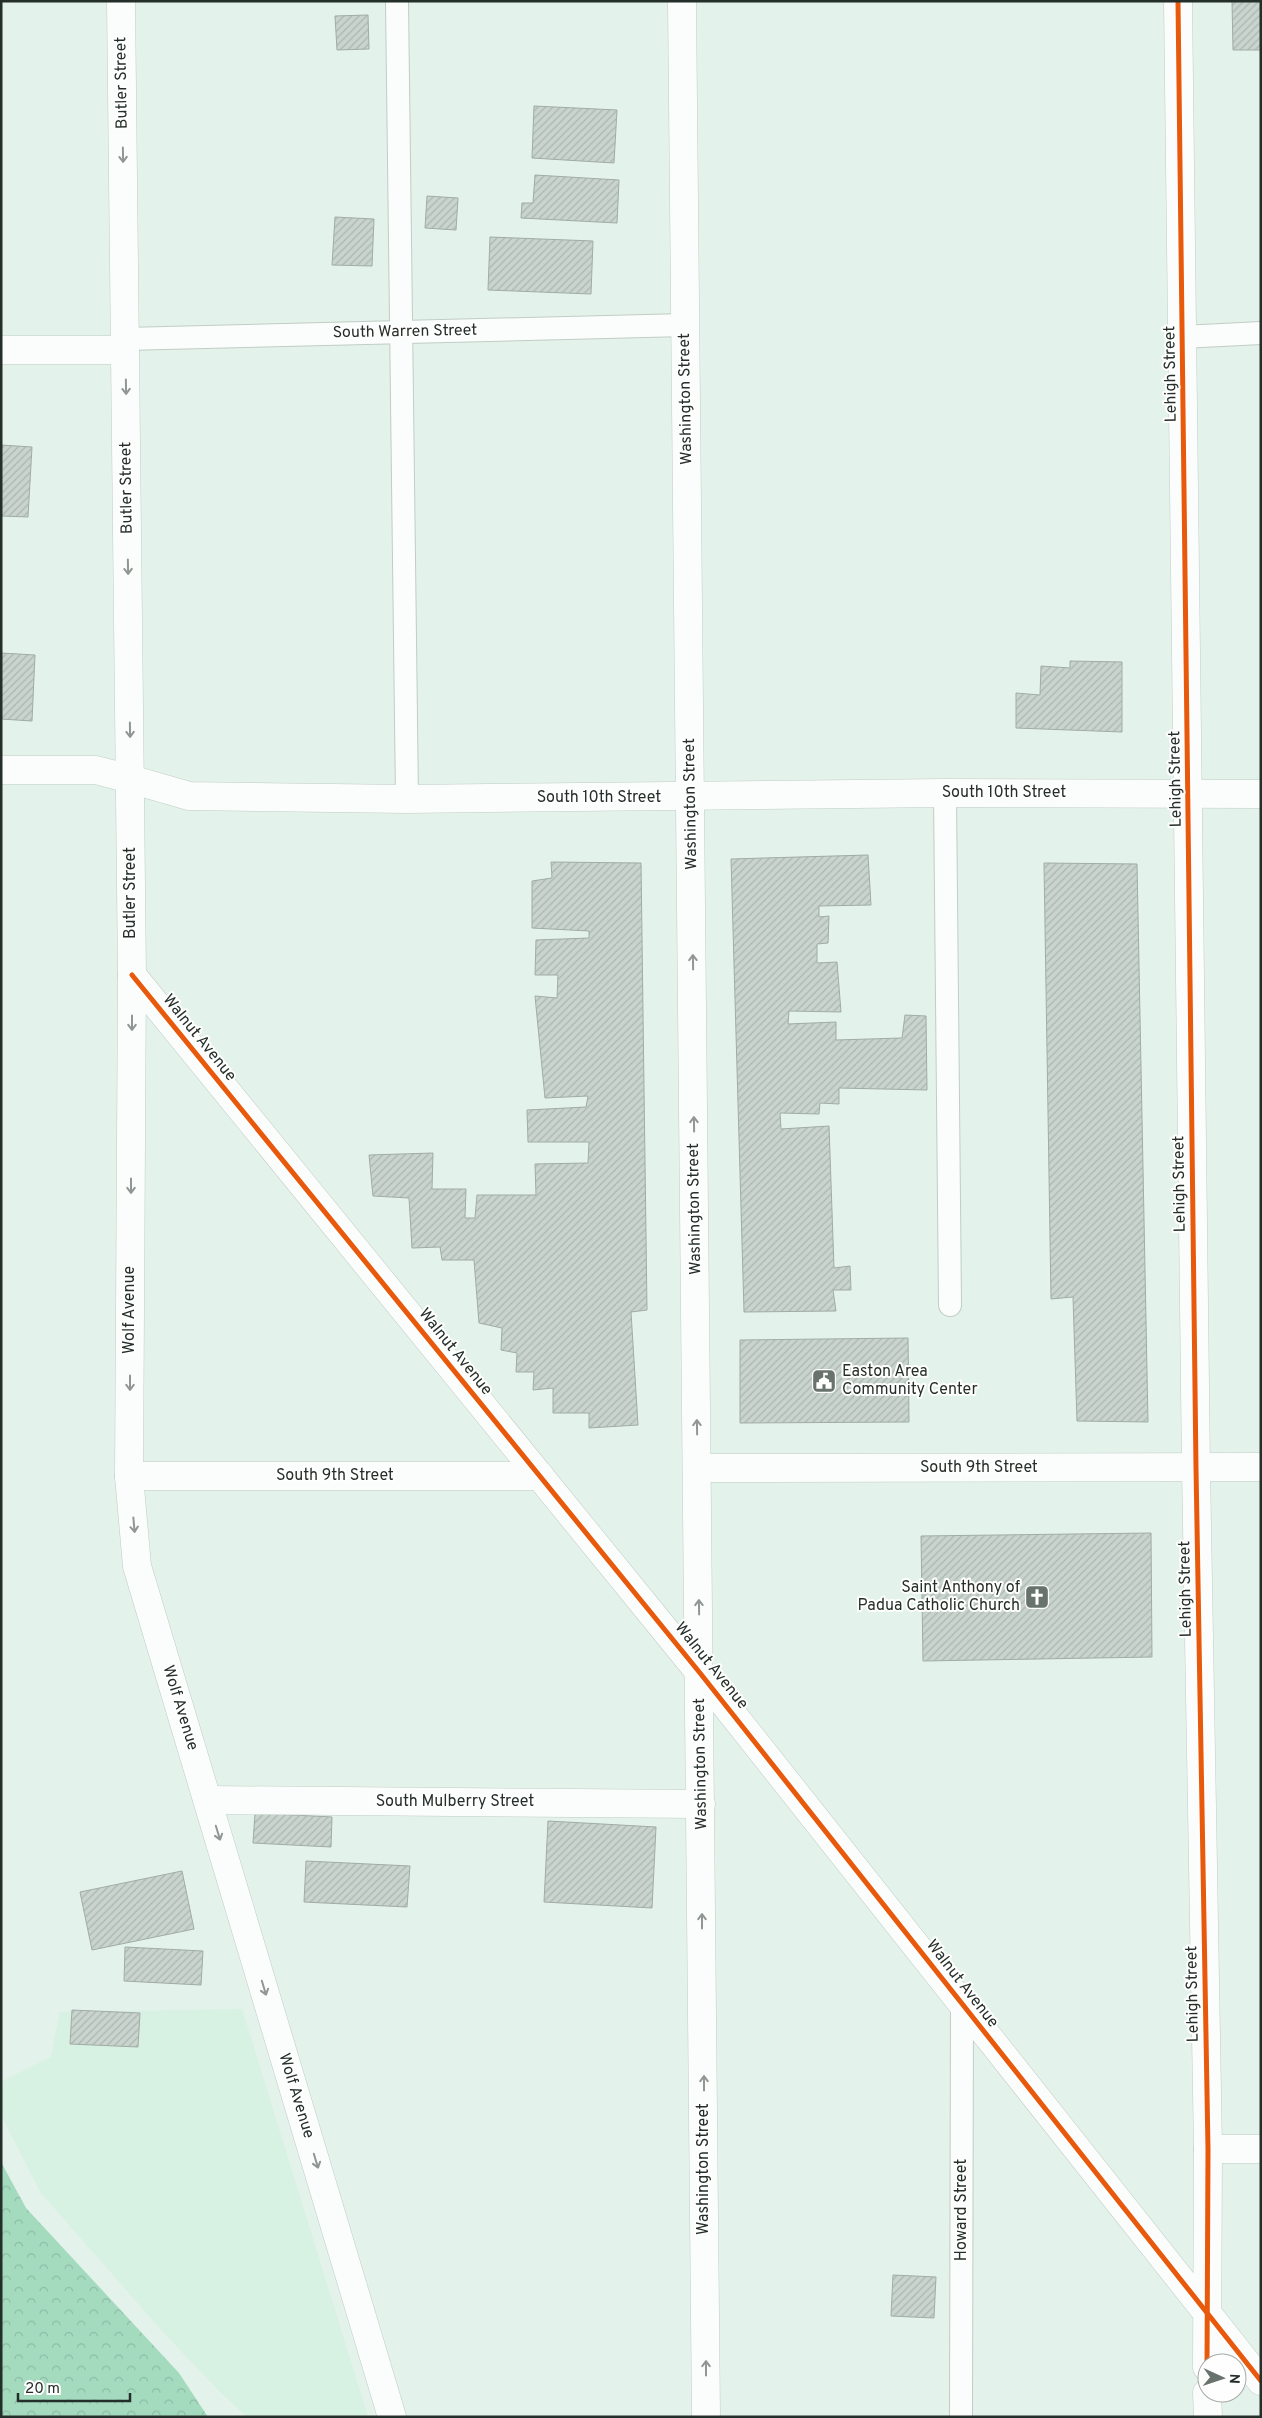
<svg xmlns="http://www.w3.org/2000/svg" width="1262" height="2418" font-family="Overpass,sans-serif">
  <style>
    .built { fill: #d7f1e2 }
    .forest { fill: url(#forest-crowns) }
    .building { fill: url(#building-hatch); stroke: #a0aca5 }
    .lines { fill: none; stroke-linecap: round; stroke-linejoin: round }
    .service-casing { stroke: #c1cdc6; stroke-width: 24 }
    .minor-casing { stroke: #c1cdc6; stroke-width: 29 }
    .tertiary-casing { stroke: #c1cdc6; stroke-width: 29 }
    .primary-casing { stroke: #c1cdc6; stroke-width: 29 }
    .service { stroke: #fbfdfc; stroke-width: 22 }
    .minor { stroke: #fbfdfc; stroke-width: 28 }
    .tertiary { stroke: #fbfdfc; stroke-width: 28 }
    .primary { stroke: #fbfdfc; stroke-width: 28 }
    .cycleway-casing { stroke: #fefefe; stroke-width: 8 }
    .cycleway { stroke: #e8590c; stroke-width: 5 }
    .oneway { stroke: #909692 }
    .labels { text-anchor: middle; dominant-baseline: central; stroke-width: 4; stroke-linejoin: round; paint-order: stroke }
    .street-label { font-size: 16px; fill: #252f29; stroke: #fefefe }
    .poi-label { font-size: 16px; fill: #252f29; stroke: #fefefe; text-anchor: start }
  </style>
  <defs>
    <pattern id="forest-crowns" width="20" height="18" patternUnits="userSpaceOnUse" patternTransform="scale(1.25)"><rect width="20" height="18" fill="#a4dbbf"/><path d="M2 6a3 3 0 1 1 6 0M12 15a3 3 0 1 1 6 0" fill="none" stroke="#8dbca4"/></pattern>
    <pattern id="building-hatch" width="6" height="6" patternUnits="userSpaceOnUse" patternTransform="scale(1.25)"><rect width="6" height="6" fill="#c8d4cd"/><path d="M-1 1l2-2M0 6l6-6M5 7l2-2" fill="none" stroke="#acb6b0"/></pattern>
  </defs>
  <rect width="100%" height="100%" fill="#e3f2ea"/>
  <polygon class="built" points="242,2009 368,2417 247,2417 221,2393 164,2333 41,2193 1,2115 1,2082 51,2057 60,2012"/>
  <polygon class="forest" points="1,2162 26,2208 179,2373 208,2417 1,2417"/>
  <g class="building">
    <polygon points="1232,1 1261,1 1261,50 1233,50"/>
    <polygon points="368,15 369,49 337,50 335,16"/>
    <polygon points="534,106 617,110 614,163 532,158"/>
    <polygon points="535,175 619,180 617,223 521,218 522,203 533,203"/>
    <polygon points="427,196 458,198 456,230 425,228"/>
    <polygon points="335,217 374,219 372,266 332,265"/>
    <polygon points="490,237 593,241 591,294 488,290"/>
    <polygon points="1,445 32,447 28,517 1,516"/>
    <polygon points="1,653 35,655 32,721 1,719"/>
    <polygon points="1070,661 1122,662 1122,732 1016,728 1016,693 1040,695 1041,666 1070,668"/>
    <polygon points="868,855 871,905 819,906 819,917 829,916 828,943 817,944 817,963 837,962 841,1012 789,1011 788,1024 836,1022 836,1040 902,1038 905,1015 926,1016 927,1090 839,1088 839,1104 820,1103 819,1114 780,1113 781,1129 829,1126 834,1268 850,1266 851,1290 833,1290 836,1311 744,1312 731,859"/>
    <polygon points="551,862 641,863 647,1310 631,1312 638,1425 589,1428 589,1413 553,1413 553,1388 533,1390 534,1372 516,1372 517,1353 501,1350 502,1328 479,1323 474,1260 442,1260 440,1247 412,1248 409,1198 373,1196 369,1155 433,1153 432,1189 466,1189 465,1218 475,1218 477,1195 536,1195 535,1164 588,1163 589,1142 528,1142 527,1110 586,1107 588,1096 545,1098 535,996 557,998 558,975 535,975 536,940 589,938 589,931 532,928 532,881 552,878"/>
    <polygon points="1044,863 1137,864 1148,1422 1077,1421 1073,1297 1051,1299"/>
    <polygon points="908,1338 909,1422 740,1423 740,1340"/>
    <polygon points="1151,1533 1152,1657 923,1661 921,1536"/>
    <polygon points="255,1813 332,1817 331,1847 253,1843"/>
    <polygon points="548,1821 656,1827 652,1908 544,1902"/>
    <polygon points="306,1861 410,1866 407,1907 304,1902"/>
    <polygon points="182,1871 194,1929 92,1950 80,1892"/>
    <polygon points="125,1947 203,1951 201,1985 124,1981"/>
    <polygon points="72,2010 140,2013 138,2047 70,2044"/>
    <polygon points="893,2275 936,2277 934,2318 891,2316"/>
  </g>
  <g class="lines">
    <defs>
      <g id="service">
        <polyline points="397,1 407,799"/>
        <polyline points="1182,337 1261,333"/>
        <polyline points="125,339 685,325"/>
        <polyline points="945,793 950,1305"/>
        <polyline points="961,2417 962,2004"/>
      </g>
      <g id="minor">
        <polyline points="1178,1 1196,1468 1208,2149 1207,2367"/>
        <polyline points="1,350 125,350"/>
        <polyline points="1,770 96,770 130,779"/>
        <polyline points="698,1468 1261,1467"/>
        <polyline points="129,1476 540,1476"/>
        <polyline points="208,1800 701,1804"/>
        <polyline points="1208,2149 1261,2149"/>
        <polyline points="1207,2393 1208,2417"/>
      </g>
      <g id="tertiary">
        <polyline points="130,779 189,796 407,799 945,793 1261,794"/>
        <polyline points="132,975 700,1673 1261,2381"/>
      </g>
      <g id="primary">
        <polyline points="121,1 132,975 129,1476 137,1566 392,2417"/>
        <polyline points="682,1 706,2417"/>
      </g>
    </defs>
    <use href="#service" class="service-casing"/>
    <use href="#minor" class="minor-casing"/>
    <use href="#tertiary" class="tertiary-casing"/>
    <use href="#primary" class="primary-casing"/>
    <use href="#service" class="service"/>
    <use href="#minor" class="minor"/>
    <use href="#tertiary" class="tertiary"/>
    <use href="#primary" class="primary"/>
    <defs>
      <g id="cycleway">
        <polyline points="1178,1 1196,1468 1208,2149 1207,2367"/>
        <polyline points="132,975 700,1673 1261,2381"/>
      </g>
    </defs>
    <use href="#cycleway" class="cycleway-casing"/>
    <use href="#cycleway" class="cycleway"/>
  </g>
  <defs><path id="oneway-shaft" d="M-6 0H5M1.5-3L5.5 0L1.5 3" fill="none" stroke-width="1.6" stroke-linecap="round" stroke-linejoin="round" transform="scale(1.25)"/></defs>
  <g class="oneway">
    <use href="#oneway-shaft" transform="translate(123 155) rotate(89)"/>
    <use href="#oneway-shaft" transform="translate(126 387) rotate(89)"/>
    <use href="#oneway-shaft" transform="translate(128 567) rotate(89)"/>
    <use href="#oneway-shaft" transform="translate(130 730) rotate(89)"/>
    <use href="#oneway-shaft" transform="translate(693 962) rotate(-91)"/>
    <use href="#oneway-shaft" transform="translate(132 1023) rotate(90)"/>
    <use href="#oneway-shaft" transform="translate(694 1124) rotate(-91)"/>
    <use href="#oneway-shaft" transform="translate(131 1186) rotate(90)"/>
    <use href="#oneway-shaft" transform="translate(130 1383) rotate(90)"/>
    <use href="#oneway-shaft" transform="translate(697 1427) rotate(-91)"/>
    <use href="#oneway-shaft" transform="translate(134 1525) rotate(85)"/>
    <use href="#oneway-shaft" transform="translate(699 1607) rotate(-91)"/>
    <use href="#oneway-shaft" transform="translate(218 1833) rotate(73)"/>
    <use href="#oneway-shaft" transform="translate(702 1921) rotate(-90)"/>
    <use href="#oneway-shaft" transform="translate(264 1988) rotate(73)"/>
    <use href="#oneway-shaft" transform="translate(704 2083) rotate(-90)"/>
    <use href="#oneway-shaft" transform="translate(316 2161) rotate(73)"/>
    <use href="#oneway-shaft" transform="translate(706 2368) rotate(-90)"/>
  </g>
  <defs>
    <symbol id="civic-square" viewBox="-11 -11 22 22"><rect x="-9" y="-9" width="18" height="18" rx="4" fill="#68736d" stroke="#fefefe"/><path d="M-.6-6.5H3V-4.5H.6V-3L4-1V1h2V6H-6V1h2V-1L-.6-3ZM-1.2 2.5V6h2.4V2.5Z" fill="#fff"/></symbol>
    <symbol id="church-square" viewBox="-11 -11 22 22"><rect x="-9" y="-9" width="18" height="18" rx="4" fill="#68736d" stroke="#fefefe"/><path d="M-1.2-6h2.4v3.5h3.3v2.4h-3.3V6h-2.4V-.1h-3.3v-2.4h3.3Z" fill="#fff"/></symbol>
  </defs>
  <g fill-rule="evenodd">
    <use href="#civic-square" x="810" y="1367" width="28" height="28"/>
    <use href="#church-square" x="1023" y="1583" width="28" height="28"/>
  </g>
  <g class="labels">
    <g class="street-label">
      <text transform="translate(122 83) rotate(-91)">Butler Street</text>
      <text transform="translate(405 332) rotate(-1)">South Warren Street</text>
      <text transform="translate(1171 374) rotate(-91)">Lehigh Street</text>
      <text transform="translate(686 399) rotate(-91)">Washington Street</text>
      <text transform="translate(127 488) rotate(-91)">Butler Street</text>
      <text transform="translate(1176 779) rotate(-91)">Lehigh Street</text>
      <text x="1004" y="793">South 10th Street</text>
      <text x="599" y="798">South 10th Street</text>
      <text transform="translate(691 804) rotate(-91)">Washington Street</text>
      <text transform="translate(131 893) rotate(-90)">Butler Street</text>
      <text transform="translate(199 1038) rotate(51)">Walnut Avenue</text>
      <text transform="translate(1180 1184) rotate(-91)">Lehigh Street</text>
      <text transform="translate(695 1209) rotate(-91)">Washington Street</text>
      <text transform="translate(130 1310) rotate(-90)">Wolf Avenue</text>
      <text transform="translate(455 1352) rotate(51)">Walnut Avenue</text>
      <text x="979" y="1468">South 9th Street</text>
      <text x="335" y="1476">South 9th Street</text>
      <text transform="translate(1186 1589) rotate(-91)">Lehigh Street</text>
      <text transform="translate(711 1666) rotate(51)">Walnut Avenue</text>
      <text transform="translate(180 1708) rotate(73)">Wolf Avenue</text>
      <text transform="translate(701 1764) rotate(-91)">Washington Street</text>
      <text x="455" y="1802">South Mulberry Street</text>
      <text transform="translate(962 1984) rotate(52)">Walnut Avenue</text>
      <text transform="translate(1193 1994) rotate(-91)">Lehigh Street</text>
      <text transform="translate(296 2096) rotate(73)">Wolf Avenue</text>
      <text transform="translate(704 2169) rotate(-90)">Washington Street</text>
      <text transform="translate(962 2210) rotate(-90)">Howard Street</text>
    </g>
    <g class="poi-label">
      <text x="842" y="1372">Easton Area<tspan x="842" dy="18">Community Center</tspan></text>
      <text x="1020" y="1588" text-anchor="end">Saint Anthony of<tspan x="1020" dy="18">Padua Catholic Church</tspan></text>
    </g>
  </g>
  <rect width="1262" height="2418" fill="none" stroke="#252f29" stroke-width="5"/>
  <g transform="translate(1222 2378) rotate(93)"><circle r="24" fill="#fefefe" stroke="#a7aba9"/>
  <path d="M0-4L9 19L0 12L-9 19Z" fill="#68736d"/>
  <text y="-8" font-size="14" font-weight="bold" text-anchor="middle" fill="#252f29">N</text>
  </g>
  <path d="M18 2393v8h112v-8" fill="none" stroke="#252f29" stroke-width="2.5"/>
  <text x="25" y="2393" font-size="15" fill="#252f29" stroke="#fefefe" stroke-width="4" paint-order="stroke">20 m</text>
</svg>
